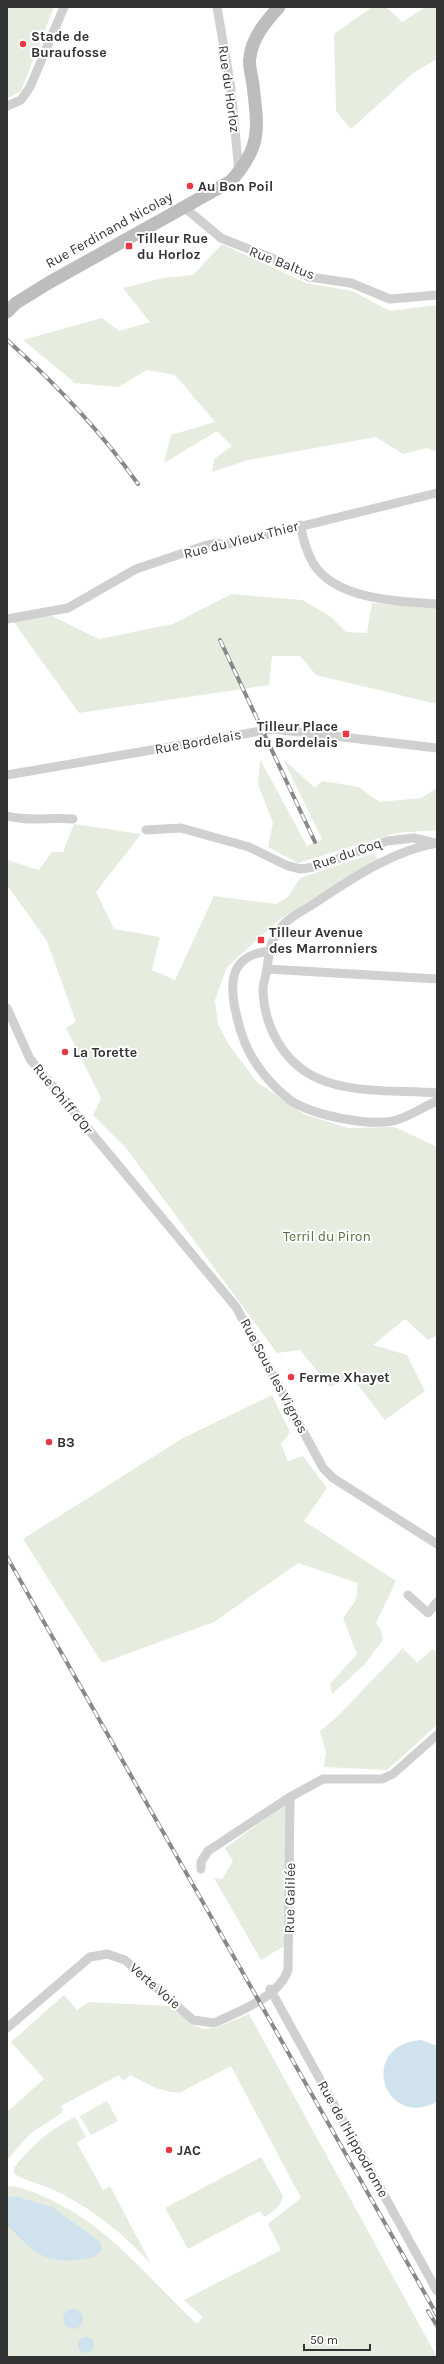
<svg xmlns="http://www.w3.org/2000/svg" width="444" height="2364" font-family="Karla,sans-serif">
  <style>
    .green { fill: #e6ecdf }
    .water { fill: #cfe2ee }
    .lines { fill: none; stroke-linecap: round; stroke-linejoin: round }
    .street { stroke: #d0d0d0; stroke-width: 9 }
    .secondary { stroke: #bdbdbd; stroke-width: 13 }
    .rail-casing { stroke: #888; stroke-width: 4 }
    .rail { stroke: #fff; stroke-width: 2.5; stroke-dasharray: 8; stroke-linecap: butt }
    .poi-dot { fill: #e63946; stroke: #fff; stroke-width: 1.5 }
    .labels { text-anchor: middle; dominant-baseline: central; stroke-width: 4; stroke-linejoin: round; paint-order: stroke }
    .poi-label { font-size: 14px; font-weight: bold; fill: #333; stroke: #fff; text-anchor: start }
    .street-label { font-size: 14px; fill: #333; stroke: #fff }
    .park-label { font-size: 14px; fill: #56703f; stroke: #fff }
  </style>
  <rect width="100%" height="100%" fill="#fff"/>
  <g class="green">
    <polygon points="7,7 54,7 21,91 7,98"/>
    <polygon points="372,7 386,7 402,22 426,7 437,7 437,59 413,73 351,129 336,111 334,34"/>
    <polygon points="222,244 306,283 352,291 390,311 437,305 437,452 427,448 403,454 376,437 248,460 212,472 214,459 232,446 217,431 164,463 171,435 215,422 175,375 147,370 118,387 75,383 23,340 102,318 119,331 150,322 123,288 163,278 193,275"/>
    <polygon points="231,594 302,600 330,616 346,632 367,633 372,603 437,608 437,704 316,675 300,656 272,656 269,685 79,713 13,621 52,616 99,639 173,624"/>
    <polygon points="260,759 307,846 322,839 283,759 315,788 322,781 359,787 379,802 421,798 437,788 437,830 396,833 298,863 268,847 273,823 258,784"/>
    <polygon points="74,824 141,834 96,892 114,929 160,937 152,970 175,980 214,896 276,904 288,897 300,878 374,853 378,859 280,919 227,967 215,1000 218,1024 229,1045 257,1082 304,1114 348,1128 395,1127 437,1147 437,1335 428,1340 405,1319 373,1345 407,1355 425,1391 385,1420 351,1376 330,1387 300,1350 277,1353 126,1148 93,1115 101,1098 66,1028 76,1022 47,941 7,885 7,860 39,870 52,852 63,852"/>
    <polygon points="272,1395 290,1432 281,1444 288,1461 303,1456 327,1488 304,1521 396,1581 376,1623 381,1630 383,1640 364,1665 332,1694 330,1684 357,1654 343,1618 356,1600 358,1583 298,1563 214,1622 102,1663 23,1539 183,1438"/>
    <polygon points="403,1648 417,1663 433,1649 437,1652 437,1725 387,1770 324,1767 326,1753 320,1731 338,1716"/>
    <polygon points="287,1803 284,1946 261,1960 214,1878 222,1879 233,1861 225,1848"/>
    <path d="M64,1995l13,15 11,-8 82,4 21,18 13,5 11,-1 34,-14 188,343h-430v-171c12,0 24,5 35,10 67,28 104,81 155,128l6,-7 -19,-17 97,-50 -13,-26 33,-26 -70,-132 -50,26c-18,2 -35,-9 -51,-17l-7,6 -4,-6 -58,31 2,6 -32,21 -24,27v-48l37,-33 -33,-37z"/>
    <polygon points="107,2101 118,2121 91,2135 80,2116"/>
    <path d="M75,2117l11,20 -9,6 26,47 7,-4 41,78c-28,-31 -57,-54 -95,-73 -9,-5 -37,-12 -42,-18v-5c17,-23 36,-38 61,-51z"/>
    <path d="M261,2157l22,39c-2,10 -10,16 -19,21l-4,-6 -72,38 -23,-41z"/>
  </g>
  <g class="water">
    <path d="M421,2040l16,6v56c-54,28 -80,-57 -16,-62z"/>
    <path d="M14,2196l38,11 48,35 2,7c-6,9 -13,10 -24,11 -39,3 -46,-11 -71,-35v-27z"/>
    <circle cx="73" cy="2319" r="10"/>
    <circle cx="86" cy="2345" r="8"/>
  </g>
  <g class="lines">
    <g class="street">
      <polyline points="217,7 231,88 239,172"/>
      <polyline points="7,106 21,100 30,87 64,7"/>
      <polyline points="184,207 221,238 274,259 309,277 351,283 390,299 437,295"/>
      <path d="M300,525c3,13 6,26 13,38 22,37 87,39 124,41"/>
      <polyline points="7,619 68,608 136,569 204,546 217,543 225,545 437,493"/>
      <polyline points="7,775 273,729 437,748"/>
      <path d="M7,816c22,6 44,1 66,3"/>
      <polyline points="146,830 181,828 249,847 288,866 301,869 314,867 387,841 414,838 435,843"/>
      <path d="M437,843c-45,8 -84,35 -122,60 -9,6 -22,12 -30,20 -14,14 -16,28 -18,46 -1,7 -4,14 -4,21 1,37 21,73 54,88 34,16 83,12 120,15"/>
      <path d="M269,951c-13,2 -26,5 -33,19 -10,22 6,73 19,92 9,14 22,28 35,38 22,15 76,26 103,21 14,-3 30,-14 44,-20"/>
      <polyline points="267,969 437,979"/>
      <polyline points="7,1008 30,1059 236,1307 323,1468 333,1478 437,1544"/>
      <polyline points="408,1595 428,1613 437,1602"/>
      <polyline points="201,1869 201,1862 208,1851 290,1797 323,1779 382,1779 393,1774 437,1735"/>
      <polyline points="270,1989 437,2291"/>
      <path d="M7,2028l83,-71 17,-3 18,6 68,60 21,3c24,-11 65,-26 74,-53l2,-173"/>
    </g>
    <path class="secondary" d="M7,312l9,-9 34,-21 181,-101c31,-35 27,-52 22,-96 -1,-9 -5,-20 -3,-28 2,-19 16,-36 29,-50"/>
    <defs>
      <g id="rail">
        <path d="M7,340c49,44 93,90 131,144"/>
        <polyline points="220,640 315,842"/>
        <polyline points="7,1557 437,2315"/>
        <polyline points="428,2311 437,2326"/>
      </g>
    </defs>
    <use href="#rail" class="rail-casing"/>
    <use href="#rail" class="rail"/>
  </g>
  <g class="poi-dot">
    <circle cx="23" cy="44" r="4"/>
    <circle cx="190" cy="186" r="4"/>
    <rect x="125" y="242" width="8" height="8" rx="2"/>
    <rect x="342" y="730" width="8" height="8" rx="2"/>
    <rect x="257" y="936" width="8" height="8" rx="2"/>
    <circle cx="65" cy="1052" r="4"/>
    <circle cx="291" cy="1377" r="4"/>
    <circle cx="49" cy="1442" r="4"/>
    <circle cx="169" cy="2150" r="4"/>
  </g>
  <g class="labels">
    <g class="poi-label">
      <text x="31" y="36">Stade de<tspan x="31" dy="16">Buraufosse</tspan></text>
      <text x="198" y="186">Au Bon Poil</text>
      <text x="137" y="238">Tilleur Rue<tspan x="137" dy="16">du Horloz</tspan></text>
      <text x="338" y="726" text-anchor="end">Tilleur Place<tspan x="338" dy="16">du Bordelais</tspan></text>
      <text x="269" y="932">Tilleur Avenue<tspan x="269" dy="16">des Marronniers</tspan></text>
      <text x="73" y="1052">La Torette</text>
      <text x="299" y="1377">Ferme Xhayet</text>
      <text x="57" y="1442">B3</text>
      <text x="177" y="2150">JAC</text>
    </g>
    <g class="street-label">
      <text transform="translate(229 89) rotate(82)">Rue du Horloz</text>
      <text transform="translate(109 230) rotate(-29)">Rue Ferdinand Nicolay</text>
      <text transform="translate(282 263) rotate(21)">Rue Baltus</text>
      <text transform="translate(241 540) rotate(-14)">Rue du Vieux Thier</text>
      <text transform="translate(198 742) rotate(-10)">Rue Bordelais</text>
      <text transform="translate(347 854) rotate(-19)">Rue du Coq</text>
      <text transform="translate(63 1099) rotate(51)">Rue Chiff d'Or</text>
      <text transform="translate(274 1376) rotate(62)">Rue Sous les Vignes</text>
      <text transform="translate(290 1898) rotate(-89)">Rue Galilée</text>
      <text transform="translate(155 1986) rotate(41)">Verte Voie</text>
      <text transform="translate(353 2139) rotate(61)">Rue de l'Hippodrome</text>
    </g>
    <g class="park-label">
      <text x="327" y="1236">Terril du Piron</text>
    </g>
  </g>
  <rect width="444" height="2364" fill="none" stroke="#333333" stroke-width="16"/>
  <path d="M304 2344v6h66v-6" fill="none" stroke="#333333" stroke-width="2"/>
  <text x="310" y="2344" font-size="12" fill="#333333" stroke="#ffffff" stroke-width="3" paint-order="stroke">50 m</text>
</svg>
